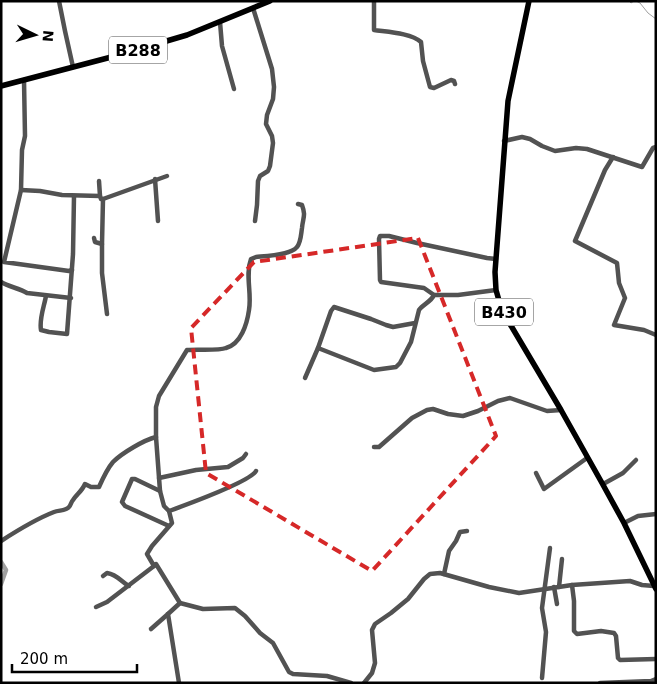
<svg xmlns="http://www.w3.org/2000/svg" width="657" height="684" font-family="'DejaVu Sans',sans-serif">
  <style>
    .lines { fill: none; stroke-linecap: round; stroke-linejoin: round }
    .stream { stroke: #a0a0a0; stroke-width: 1 }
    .canal { stroke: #a0a0a0; stroke-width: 4.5 }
    .minor { stroke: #525252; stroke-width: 4.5 }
    .major { stroke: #000; stroke-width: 5.5 }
    .marked { fill: none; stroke: #d62828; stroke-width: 4; stroke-dasharray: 10 6; stroke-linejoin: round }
    .labels { text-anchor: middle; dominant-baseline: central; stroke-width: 4.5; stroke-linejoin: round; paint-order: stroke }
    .shield { fill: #fff; stroke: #4c4c4c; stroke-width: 1 }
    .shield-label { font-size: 16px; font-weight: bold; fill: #000 }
  </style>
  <rect width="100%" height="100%" fill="#fff"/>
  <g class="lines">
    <g class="stream">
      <polyline points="629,1 631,3 634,1"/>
      <polyline points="636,1 640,3 648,13 656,19"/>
    </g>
    <polyline class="canal" points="1,562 6,570 1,584"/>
    <g class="minor">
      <polyline points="59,1 65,31 73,67"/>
      <path d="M374,1v29c14,2 37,3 47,12l2,19 7,26 4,1 17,-8 3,1 1,3"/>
      <polyline points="253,8 272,69 274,87 273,99 267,115 266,124 272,136 273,143 270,166 268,171 260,176 258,181 257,205 255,221"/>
      <polyline points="220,22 222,46 234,89"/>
      <polyline points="24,80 25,136 22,150 21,190 4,262 69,271 72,270"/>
      <polyline points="504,141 522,137 530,139 542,146 555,151 576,148 587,149 642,167 653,148 656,147"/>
      <polyline points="613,157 605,170 575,241 617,263 619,283 625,298 614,325 644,330 656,335"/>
      <polyline points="155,179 158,221"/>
      <polyline points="99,181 100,196 101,199 103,199 167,176"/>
      <polyline points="21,190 40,191 62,195 100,196"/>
      <polyline points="94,238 95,242 102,244 103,199"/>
      <polyline points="102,244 102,273 107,314"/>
      <path d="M1,282c8,5 18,6 26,11l44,5"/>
      <polyline points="434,295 424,288 381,282 380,280 379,239 380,236 389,236 417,243 487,258 496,259"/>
      <path d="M46,296c-2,11 -7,23 -5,34l8,2 18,2 6,-80 1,-58"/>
      <path d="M318,348l56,22 22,-3 4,-4 11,-21 8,-32c4,-6 12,-8 15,-15h24l38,-5"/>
      <polyline points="305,378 318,348 331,311 334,307 371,319 386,325 393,327 415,323"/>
      <polyline points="374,447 379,447 412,418 427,410 433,409 448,414 463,416 478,411 498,401 510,398 547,411 561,410"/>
      <polyline points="536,473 544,489 587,458"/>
      <polyline points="159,478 196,470 228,467 243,458 246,454"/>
      <polyline points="602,483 605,483 623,473 636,460"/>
      <polyline points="160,491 135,479 132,479 122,502 125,506 169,526"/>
      <path d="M169,511c16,-6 81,-29 87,-40"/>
      <polyline points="624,523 638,516 656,514"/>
      <path d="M1,541c17,-11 35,-22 53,-29 5,-2 12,-1 15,-5 2,-2 2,-5 4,-7 4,-6 9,-9 12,-16l6,3h8c4,-9 8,-18 14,-25 9,-9 31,-22 43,-25"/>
      <polyline points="444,574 449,551 456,541 460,532 467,531"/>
      <path d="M103,576l4,-3c11,2 13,8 22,13"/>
      <polyline points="572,585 574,601 574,631 577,634 601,631 614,633 616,636 618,658 620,660 656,659"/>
      <polyline points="554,587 557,604"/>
      <polyline points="559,587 562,559"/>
      <polyline points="180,603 203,609 235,608 245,616 260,633 273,643 289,672 293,674 327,676 351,683"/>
      <polyline points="96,607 107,602 154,566"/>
      <polyline points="151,629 168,614"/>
      <polyline points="542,678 546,632 542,608 550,548"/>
      <path d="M179,683l-11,-69 12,-11 -24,-39 -2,2 -7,-12 5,-8 20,-23 -3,-12 -5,-5 -4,-15 -4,-54v-30l3,-11 28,-46c10,-1 31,1 39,-2 15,-4 21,-24 23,-38 3,-17 -4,-35 2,-51l5,-2c10,-1 35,-2 41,-10 4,-5 4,-13 5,-19 1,-11 4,-12 0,-23l-4,-1"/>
      <polyline points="364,683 372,673 375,663 372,630 375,624 391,613 408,599 424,579 430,574 440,573 489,587 519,593 572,585 630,581 642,585 654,586"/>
      <polyline points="600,683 651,681 656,679"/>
    </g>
    <g class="major">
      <polyline points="529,1 508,101 495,272 496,290 500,304 510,324 561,410 602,483 624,523 656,589"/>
      <polyline points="1,86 119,55 187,35 270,1"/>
    </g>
  </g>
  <path class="marked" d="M418,238l78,198 -124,135 -166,-98 -15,-145 63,-66z"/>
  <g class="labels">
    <g class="shield">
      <rect x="109" y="36.5" width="58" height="27" rx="4"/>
      <rect x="475" y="298.5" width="58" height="27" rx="4"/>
    </g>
    <g class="shield-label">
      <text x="138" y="50">B288</text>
      <text x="504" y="312">B430</text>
    </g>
  </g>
  <rect width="657" height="684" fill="none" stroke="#000000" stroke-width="5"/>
  <g transform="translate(35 35) rotate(95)" stroke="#ffffff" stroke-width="4" paint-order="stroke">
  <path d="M0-4L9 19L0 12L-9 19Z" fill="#000000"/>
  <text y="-8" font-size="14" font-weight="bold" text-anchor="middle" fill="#000000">N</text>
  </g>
  <path d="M12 664v8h125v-8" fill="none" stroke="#000000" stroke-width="2.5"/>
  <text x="20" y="664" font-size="15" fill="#000000" stroke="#ffffff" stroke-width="4" paint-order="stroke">200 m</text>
</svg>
